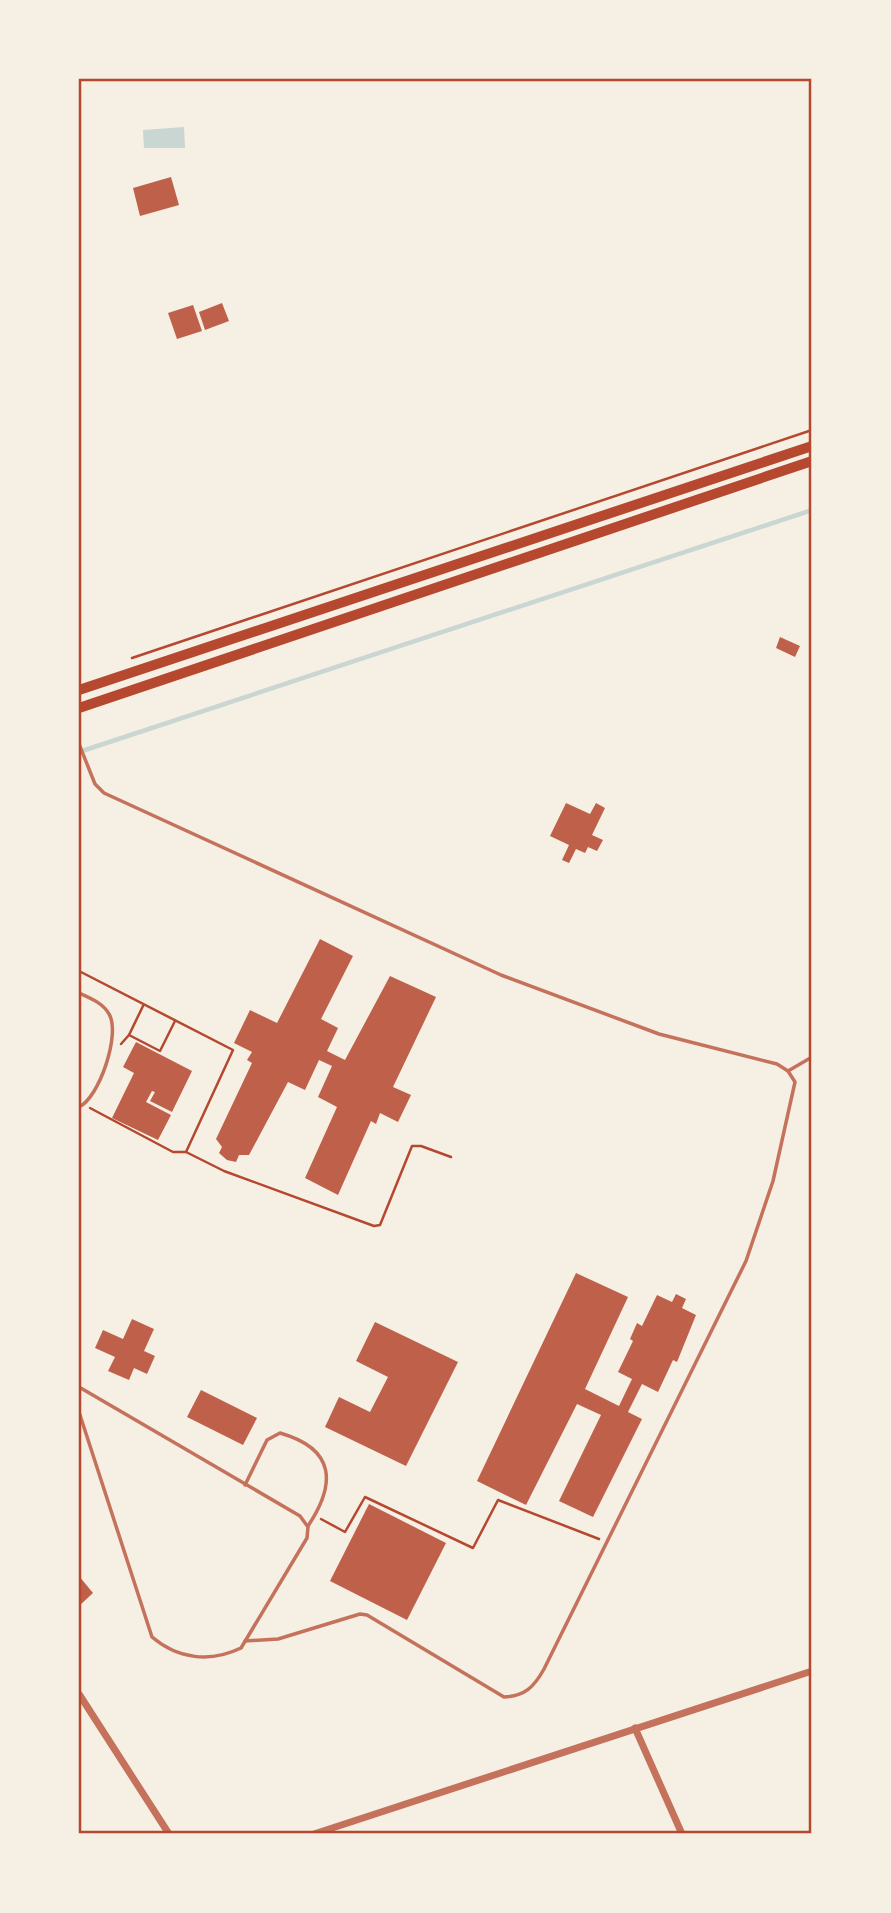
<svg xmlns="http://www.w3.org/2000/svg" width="891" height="1913" font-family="'Archivo Narrow',sans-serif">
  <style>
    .water { fill: #c9d6d2 }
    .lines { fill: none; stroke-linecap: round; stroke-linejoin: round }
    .stream { stroke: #c9d6d2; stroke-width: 4.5 }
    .building { fill: #bf614a }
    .path { stroke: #b5482f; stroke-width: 2.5 }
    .service { stroke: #c5725c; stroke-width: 3.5 }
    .minor { stroke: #c5725c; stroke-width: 7 }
    .secondary { stroke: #b5482f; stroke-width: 10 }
    .neatline { fill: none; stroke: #b5482f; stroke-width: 2.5 }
  </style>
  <rect width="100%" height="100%" fill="#f6efe4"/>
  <polygon class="water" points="184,127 185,148 144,148 143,130"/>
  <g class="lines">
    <polyline class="stream" points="79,752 812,510"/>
  </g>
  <g class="building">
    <polygon points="171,177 179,205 140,216 133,188"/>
    <polygon points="222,303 229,321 205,330 199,312"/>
    <polygon points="193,305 202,331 177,339 168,313"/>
    <polygon points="780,637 800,646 795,657 776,648"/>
    <polygon points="566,803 590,814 596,803 605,808 592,835 603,840 597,851 588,847 585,853 576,849 569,863 562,860 569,845 550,836"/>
    <polygon points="320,939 353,956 321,1019 338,1028 327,1051 345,1060 390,976 436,997 393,1087 411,1095 398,1122 380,1113 376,1124 371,1121 338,1195 305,1178 337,1107 318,1097 332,1066 319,1060 305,1090 288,1082 249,1155 239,1155 236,1162 227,1160 219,1153 222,1147 216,1139 252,1063 247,1060 252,1052 234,1043 250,1010 277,1023"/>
    <polygon points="136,1042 192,1071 172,1112 150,1101 155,1092 152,1091 146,1102 171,1115 158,1140 112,1118 134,1073 123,1067"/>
    <polygon points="576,1273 628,1297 585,1389 619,1406 632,1379 618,1372 633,1341 630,1339 637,1323 642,1326 657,1295 672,1302 676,1294 686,1299 682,1308 696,1315 677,1362 673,1360 658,1392 642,1384 628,1412 642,1419 593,1517 559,1501 601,1415 577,1404 526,1505 477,1481"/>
    <polygon points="132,1319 154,1329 144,1351 155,1356 147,1374 134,1368 129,1380 108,1371 115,1357 95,1348 103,1330 123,1339"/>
    <polygon points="375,1322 458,1362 406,1466 325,1427 339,1397 370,1412 388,1377 356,1361"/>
    <polygon points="201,1390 257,1418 243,1445 187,1417"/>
    <polygon points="369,1504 446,1543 407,1620 330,1581"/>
    <polygon points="79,1576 93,1593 79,1606"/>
  </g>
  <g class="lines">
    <g class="path">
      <polyline points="132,658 812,430"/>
      <polyline points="79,971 233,1050 186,1152 173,1152 90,1108"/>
      <polyline points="129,1035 160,1051 175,1021"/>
      <polyline points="121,1044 129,1035 143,1006"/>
      <polyline points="186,1152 224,1171 374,1226 380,1225 412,1146 421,1146 451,1157"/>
      <polyline points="321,1519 345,1532 365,1497 473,1548 498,1500 599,1539"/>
    </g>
    <g class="service">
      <path d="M79,744l16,40 9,9 397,182 158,59 118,30 11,7 7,11 -22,99 -27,80 -202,408c-10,18 -19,27 -40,28l-137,-82 -7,-1 -82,25 -33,2"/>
      <path d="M79,993c11,5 24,10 30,21 12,20 -10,84 -30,93"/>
      <polyline points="788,1071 812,1057"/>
      <path d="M79,1387l221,129 8,11 -1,11 -66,110c-31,15 -63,11 -89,-11l-73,-225"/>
      <path d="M245,1485l22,-45 13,-7c56,16 56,51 28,93"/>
    </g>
    <g class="minor">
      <polyline points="79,1694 169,1834"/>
      <polyline points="635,1728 682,1834"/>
      <polyline points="314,1834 812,1671"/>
    </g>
    <g class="secondary">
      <polyline points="79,690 812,446"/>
      <polyline points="79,708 812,461"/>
    </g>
  </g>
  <rect width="891" height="1913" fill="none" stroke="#f6efe4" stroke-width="161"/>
  <rect x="80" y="80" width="730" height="1752" class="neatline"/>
</svg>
